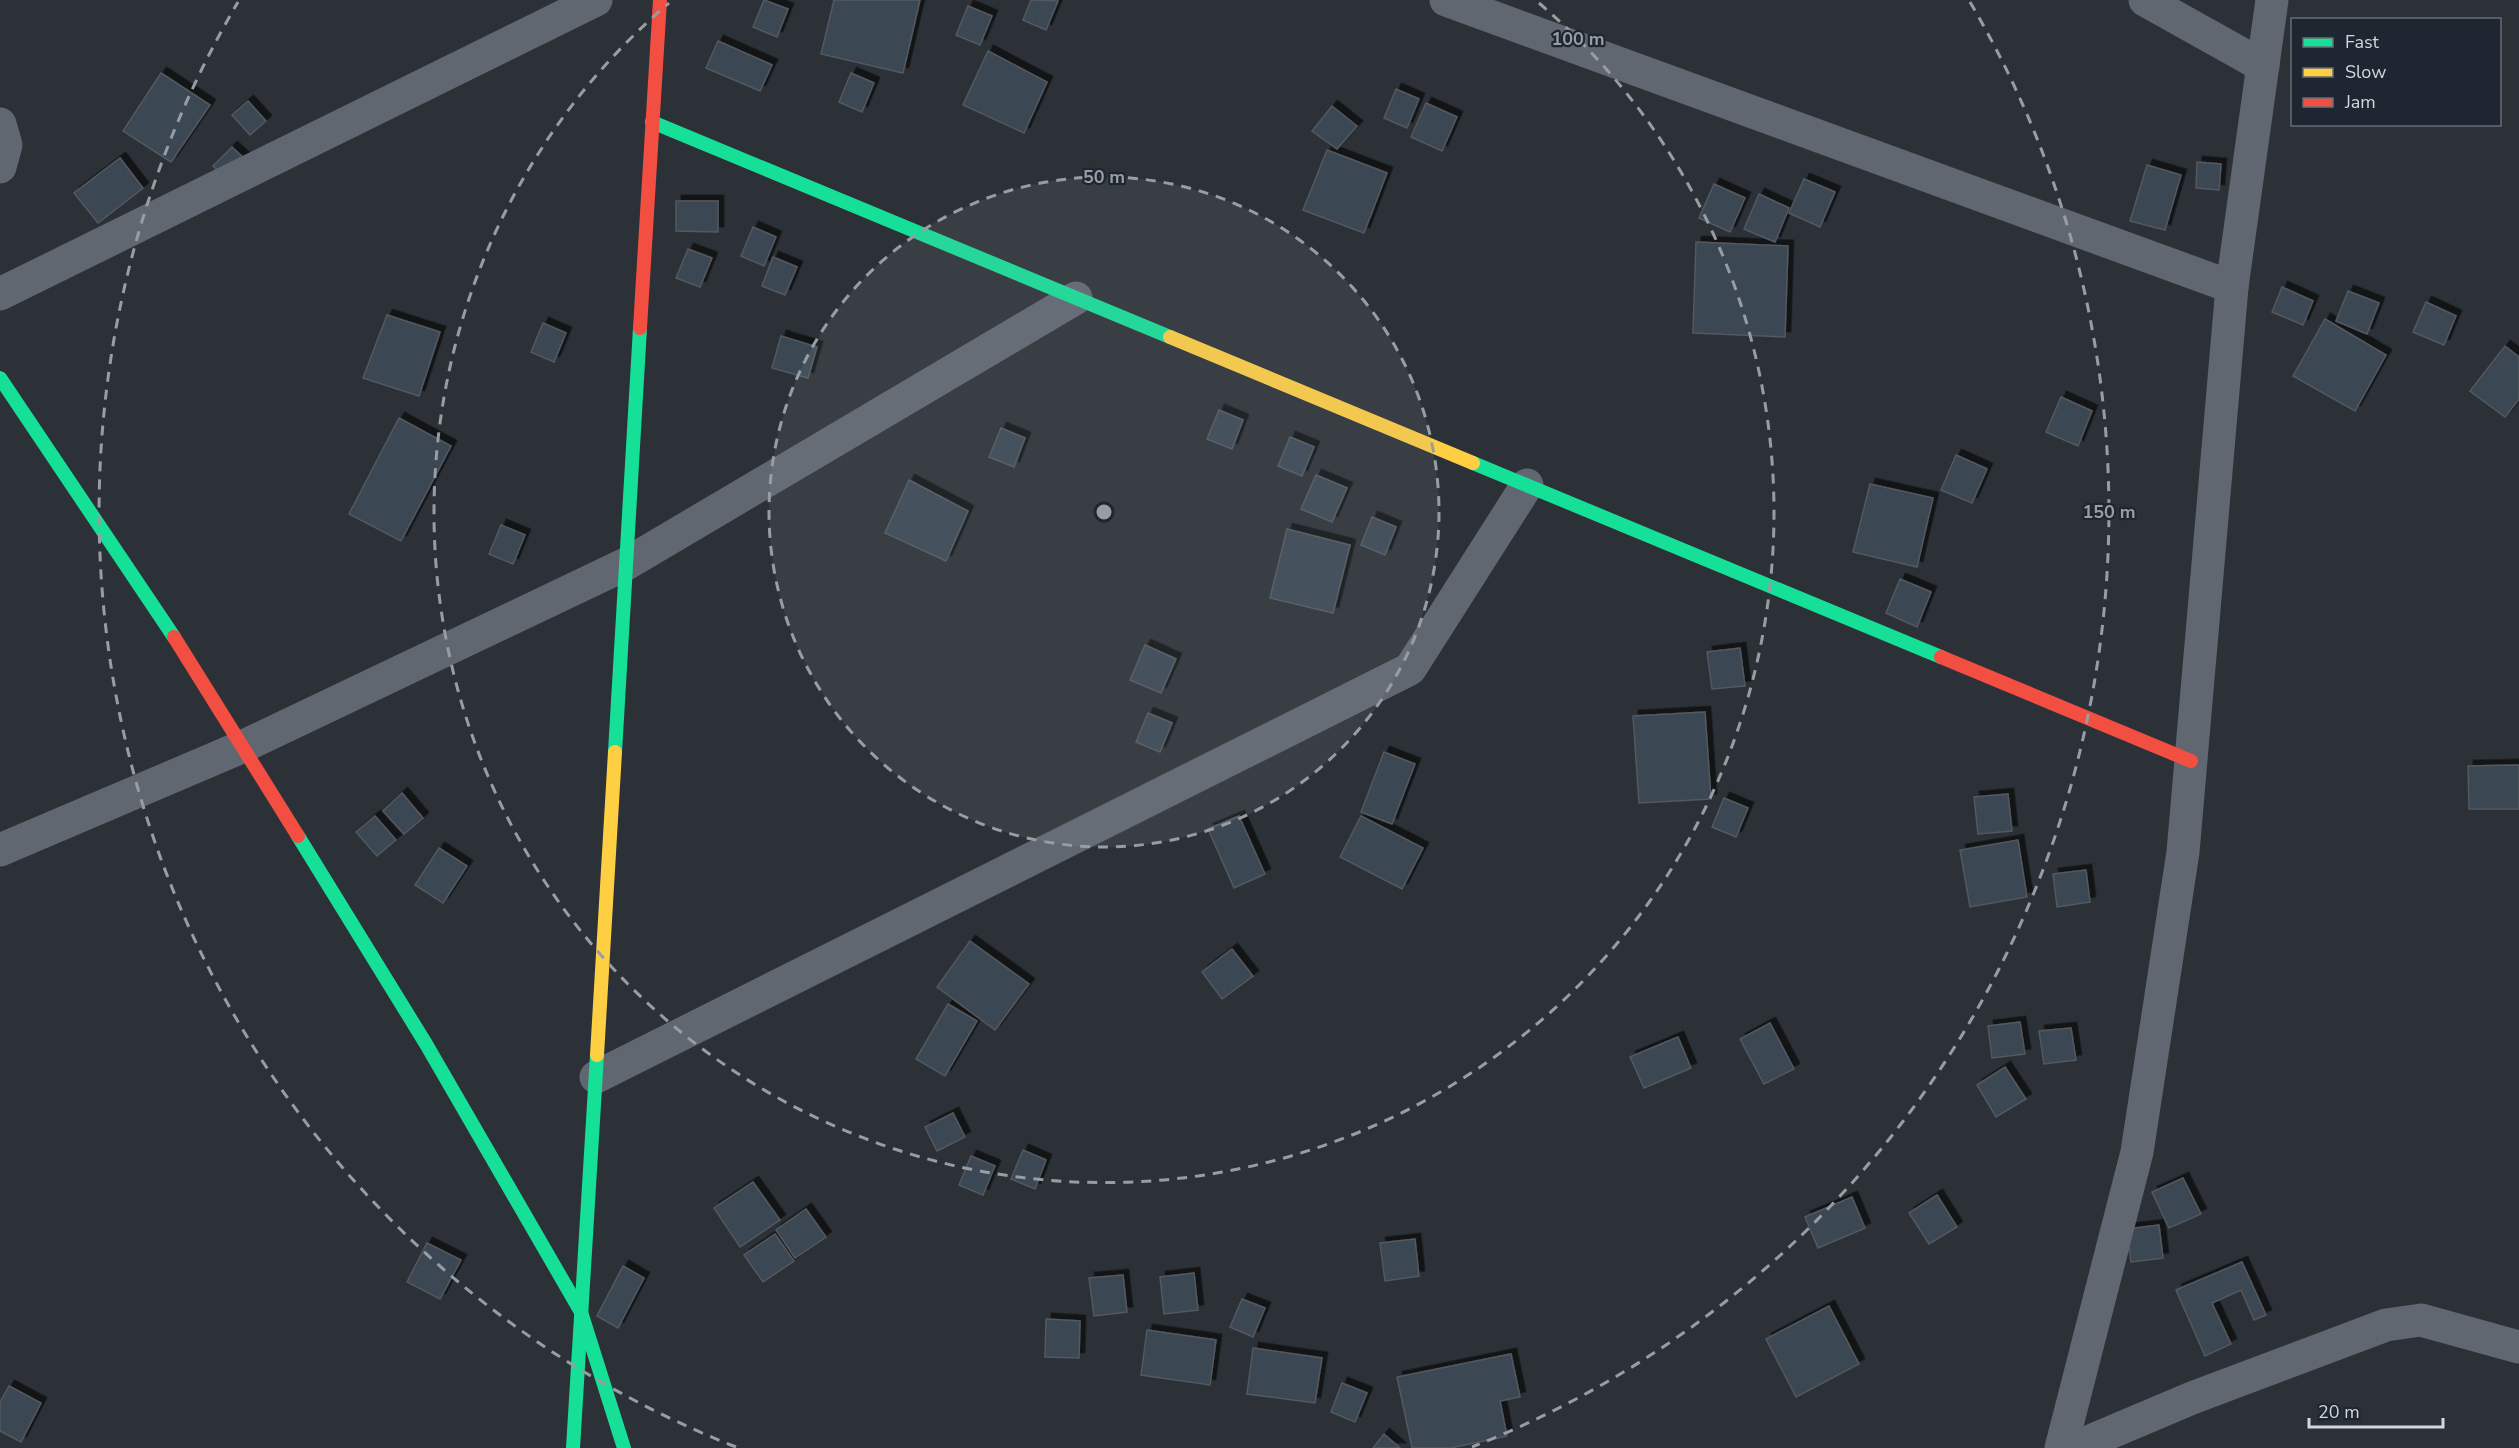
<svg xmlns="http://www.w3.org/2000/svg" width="2519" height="1448" font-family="'Nunito Sans',sans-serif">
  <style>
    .building { fill: #3a4653; stroke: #54585e; stroke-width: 1.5; filter: url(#shadow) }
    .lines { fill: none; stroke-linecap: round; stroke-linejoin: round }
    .street { stroke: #606771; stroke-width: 33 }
    .fast { stroke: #16e098; stroke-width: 14 }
    .slow { stroke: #ffcf43; stroke-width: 14 }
    .jam { stroke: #f24e42; stroke-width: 14 }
    .ring { fill: none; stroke: #989da4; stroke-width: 3; stroke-dasharray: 10 8 }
    .centre { fill: #989da4; stroke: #1e2631; stroke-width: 3 }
    .ring-label { font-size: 18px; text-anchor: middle; font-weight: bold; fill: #989da4; stroke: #1e2631; stroke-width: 4.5; stroke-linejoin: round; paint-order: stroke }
  </style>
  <defs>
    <filter id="shadow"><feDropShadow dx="5.5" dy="-5.5" stdDeviation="0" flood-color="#0009"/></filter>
  </defs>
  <rect width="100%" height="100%" fill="#2c3137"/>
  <g class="building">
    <polygon points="764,0 788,9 777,37 753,27"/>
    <polygon points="834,0 920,0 903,73 821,54"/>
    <polygon points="1031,0 1058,1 1046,30 1023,20"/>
    <polygon points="968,6 992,16 980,45 956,35"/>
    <polygon points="718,41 772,65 760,91 706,68"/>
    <polygon points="988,51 1047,82 1024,133 963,105"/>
    <polygon points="161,73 210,105 171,162 123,131"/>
    <polygon points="851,73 874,83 862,112 839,102"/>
    <polygon points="1396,89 1419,99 1407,128 1384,118"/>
    <polygon points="248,101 266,121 250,135 232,115"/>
    <polygon points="1426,103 1457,117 1442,151 1411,137"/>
    <polygon points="1332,106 1357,126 1337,149 1312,131"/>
    <polygon points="232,147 248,162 229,181 213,166"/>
    <polygon points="1327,150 1387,173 1364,233 1303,210"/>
    <polygon points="120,158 143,188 98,223 74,193"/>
    <polygon points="2197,162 2221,164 2219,190 2196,188"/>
    <polygon points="2147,165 2181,175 2165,230 2130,221"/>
    <polygon points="1804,179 1835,192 1820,227 1789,213"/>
    <polygon points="1714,184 1745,198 1730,232 1699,218"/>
    <polygon points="1759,194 1789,208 1775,242 1744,229"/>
    <polygon points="676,201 718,201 718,232 676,231"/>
    <polygon points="753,227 776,237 764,266 741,256"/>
    <polygon points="1696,242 1788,246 1785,337 1693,333"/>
    <polygon points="688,249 712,258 700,287 676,278"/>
    <polygon points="773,257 797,267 785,295 762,286"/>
    <polygon points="2282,287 2313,301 2303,325 2272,312"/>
    <polygon points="2348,291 2379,303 2367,334 2336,321"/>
    <polygon points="2426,302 2456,316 2444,345 2413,332"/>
    <polygon points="387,315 440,332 419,396 363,378"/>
    <polygon points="2325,319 2386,355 2355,411 2293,376"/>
    <polygon points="543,323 566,333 554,362 531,352"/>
    <polygon points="781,336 817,347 808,378 772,368"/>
    <polygon points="2505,346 2519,357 2519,399 2505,417 2470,391"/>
    <polygon points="2061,397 2092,411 2078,446 2046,432"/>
    <polygon points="1219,410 1243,420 1232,449 1207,439"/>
    <polygon points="399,418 451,446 401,541 349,514"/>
    <polygon points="1001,428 1025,438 1014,467 989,457"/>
    <polygon points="1290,437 1314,447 1302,476 1278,466"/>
    <polygon points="1956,455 1987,469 1972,503 1941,490"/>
    <polygon points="1316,475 1347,488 1332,522 1301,509"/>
    <polygon points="909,480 968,511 946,561 885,533"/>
    <polygon points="1870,484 1933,498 1917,567 1853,552"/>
    <polygon points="1372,517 1396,527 1385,555 1361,545"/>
    <polygon points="501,525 525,535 513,564 489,554"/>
    <polygon points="1287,529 1350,545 1333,613 1270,598"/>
    <polygon points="1900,579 1931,592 1917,627 1886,613"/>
    <polygon points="1145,645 1176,659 1161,693 1130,680"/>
    <polygon points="1740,648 1745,686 1712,689 1707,652"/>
    <polygon points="1705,712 1711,799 1639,803 1633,716"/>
    <polygon points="1148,713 1172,723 1160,752 1136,742"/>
    <polygon points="1384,752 1415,764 1392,824 1361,812"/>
    <polygon points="2519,765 2519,809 2469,809 2468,766"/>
    <polygon points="402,793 423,818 404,834 383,811"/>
    <polygon points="2008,794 2012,831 1978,834 1974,797"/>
    <polygon points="1724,798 1748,808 1736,837 1712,827"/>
    <polygon points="375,816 396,840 377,856 356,832"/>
    <polygon points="1239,816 1265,874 1234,888 1208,829"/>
    <polygon points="1361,816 1423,848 1402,889 1340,857"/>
    <polygon points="2018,840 2027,897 1970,907 1960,850"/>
    <polygon points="439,848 467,866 443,903 415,885"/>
    <polygon points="2086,870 2090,902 2057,907 2053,874"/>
    <polygon points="970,941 1029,984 995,1030 937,987"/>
    <polygon points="1232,949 1253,976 1222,999 1202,972"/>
    <polygon points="948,1004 977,1021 945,1076 916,1059"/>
    <polygon points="2020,1022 2025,1054 1992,1058 1988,1026"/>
    <polygon points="1770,1023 1794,1069 1764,1084 1740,1039"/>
    <polygon points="2071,1028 2076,1060 2044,1064 2039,1031"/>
    <polygon points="1678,1037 1691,1068 1644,1088 1630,1057"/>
    <polygon points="2005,1067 2026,1099 1996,1117 1977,1085"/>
    <polygon points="953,1113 965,1137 937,1151 925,1127"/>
    <polygon points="1023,1150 1046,1160 1035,1189 1011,1179"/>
    <polygon points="971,1156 995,1166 983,1195 959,1185"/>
    <polygon points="2183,1178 2201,1214 2169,1228 2152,1192"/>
    <polygon points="753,1182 780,1220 740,1247 714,1208"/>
    <polygon points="1937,1195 1957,1227 1929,1244 1909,1213"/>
    <polygon points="1852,1197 1865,1228 1818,1248 1805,1217"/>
    <polygon points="806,1209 826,1237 795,1258 776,1230"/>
    <polygon points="2159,1225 2163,1258 2131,1262 2127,1229"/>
    <polygon points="775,1234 794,1261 763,1282 744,1255"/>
    <polygon points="1415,1239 1419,1276 1385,1281 1380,1243"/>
    <polygon points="427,1243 461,1260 440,1299 407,1282"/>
    <polygon points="2242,1262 2266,1315 2254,1320 2241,1290 2212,1303 2231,1344 2205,1356 2176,1290"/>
    <polygon points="623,1266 644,1278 618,1328 597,1316"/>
    <polygon points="1194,1273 1198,1310 1164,1314 1160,1277"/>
    <polygon points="1123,1275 1127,1312 1094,1316 1089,1278"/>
    <polygon points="1242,1299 1265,1308 1253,1337 1230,1327"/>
    <polygon points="1829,1306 1859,1364 1796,1397 1766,1339"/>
    <polygon points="1046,1319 1080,1321 1079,1358 1045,1357"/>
    <polygon points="1147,1330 1216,1340 1210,1385 1141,1375"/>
    <polygon points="1253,1348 1322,1358 1315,1403 1247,1394"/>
    <polygon points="1511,1354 1520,1397 1500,1401 1507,1436 1451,1448 1412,1448 1397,1377"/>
    <polygon points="1342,1383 1367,1393 1355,1422 1331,1412"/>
    <polygon points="9,1386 41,1403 21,1442 0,1431 0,1402"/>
    <polygon points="1384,1434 1400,1448 1373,1448"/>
  </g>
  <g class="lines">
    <g class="street">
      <polyline points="1446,0 2232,287 2272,0"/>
      <polyline points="2145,0 2263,66"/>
      <polyline points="0,124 6,145 0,167"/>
      <polyline points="0,294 596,0"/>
      <polyline points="0,850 244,746 626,564 1076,298"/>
      <polyline points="596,1077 1410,669 1527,485"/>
      <polyline points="2061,1448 2137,1152 2183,852 2232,287"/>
      <polyline points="2074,1448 2192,1398 2386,1325 2421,1320 2519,1347"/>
    </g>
    <g class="fast">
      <polyline points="652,122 1170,337"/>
      <polyline points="0,378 174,637"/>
      <polyline points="1473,463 1941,657"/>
      <polyline points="615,752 640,328"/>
      <polyline points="298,836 426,1044 581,1312 624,1448"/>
      <polyline points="573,1448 597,1055"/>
    </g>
    <g class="slow">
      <polyline points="1170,337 1473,463"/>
      <polyline points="597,1055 615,752"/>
    </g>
    <g class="jam">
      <polyline points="640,328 660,0"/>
      <polyline points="174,637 298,836"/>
      <polyline points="1941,657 2191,761"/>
    </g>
  </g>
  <circle cx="1104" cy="512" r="335" fill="#989da4" fill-opacity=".12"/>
  <g class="ring">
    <circle cx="1104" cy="512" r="335"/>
    <path d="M1539 3A670 670 0 1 1 669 3"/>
    <path d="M736 1447A1005 1005 0 0 1 238 2M1970 2A1005 1005 0 0 1 1472 1447"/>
  </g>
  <circle cx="1104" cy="512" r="9" class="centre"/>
  <g class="ring-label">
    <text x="1578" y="45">100 m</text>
    <text x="1104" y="183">50 m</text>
    <text x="2109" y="518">150 m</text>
  </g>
  <rect x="2291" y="18" width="210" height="108" fill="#1e2631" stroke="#666d76" stroke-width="1.5"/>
  <rect x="2303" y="38" width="30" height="9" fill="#16e098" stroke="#666d76" stroke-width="1.5"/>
  <text x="2345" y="48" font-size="18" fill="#d2d7de">Fast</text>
  <rect x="2303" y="68" width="30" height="9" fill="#ffcf43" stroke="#666d76" stroke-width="1.5"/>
  <text x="2345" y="78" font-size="18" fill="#d2d7de">Slow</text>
  <rect x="2303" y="98" width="30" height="9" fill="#f24e42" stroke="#666d76" stroke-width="1.5"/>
  <text x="2345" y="108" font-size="18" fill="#d2d7de">Jam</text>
  <path d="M2309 1418v9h134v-9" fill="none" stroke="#d2d7de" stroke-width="3"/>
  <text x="2318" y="1418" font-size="18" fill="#d2d7de" stroke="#1e2631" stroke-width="4.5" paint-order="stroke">20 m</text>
</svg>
